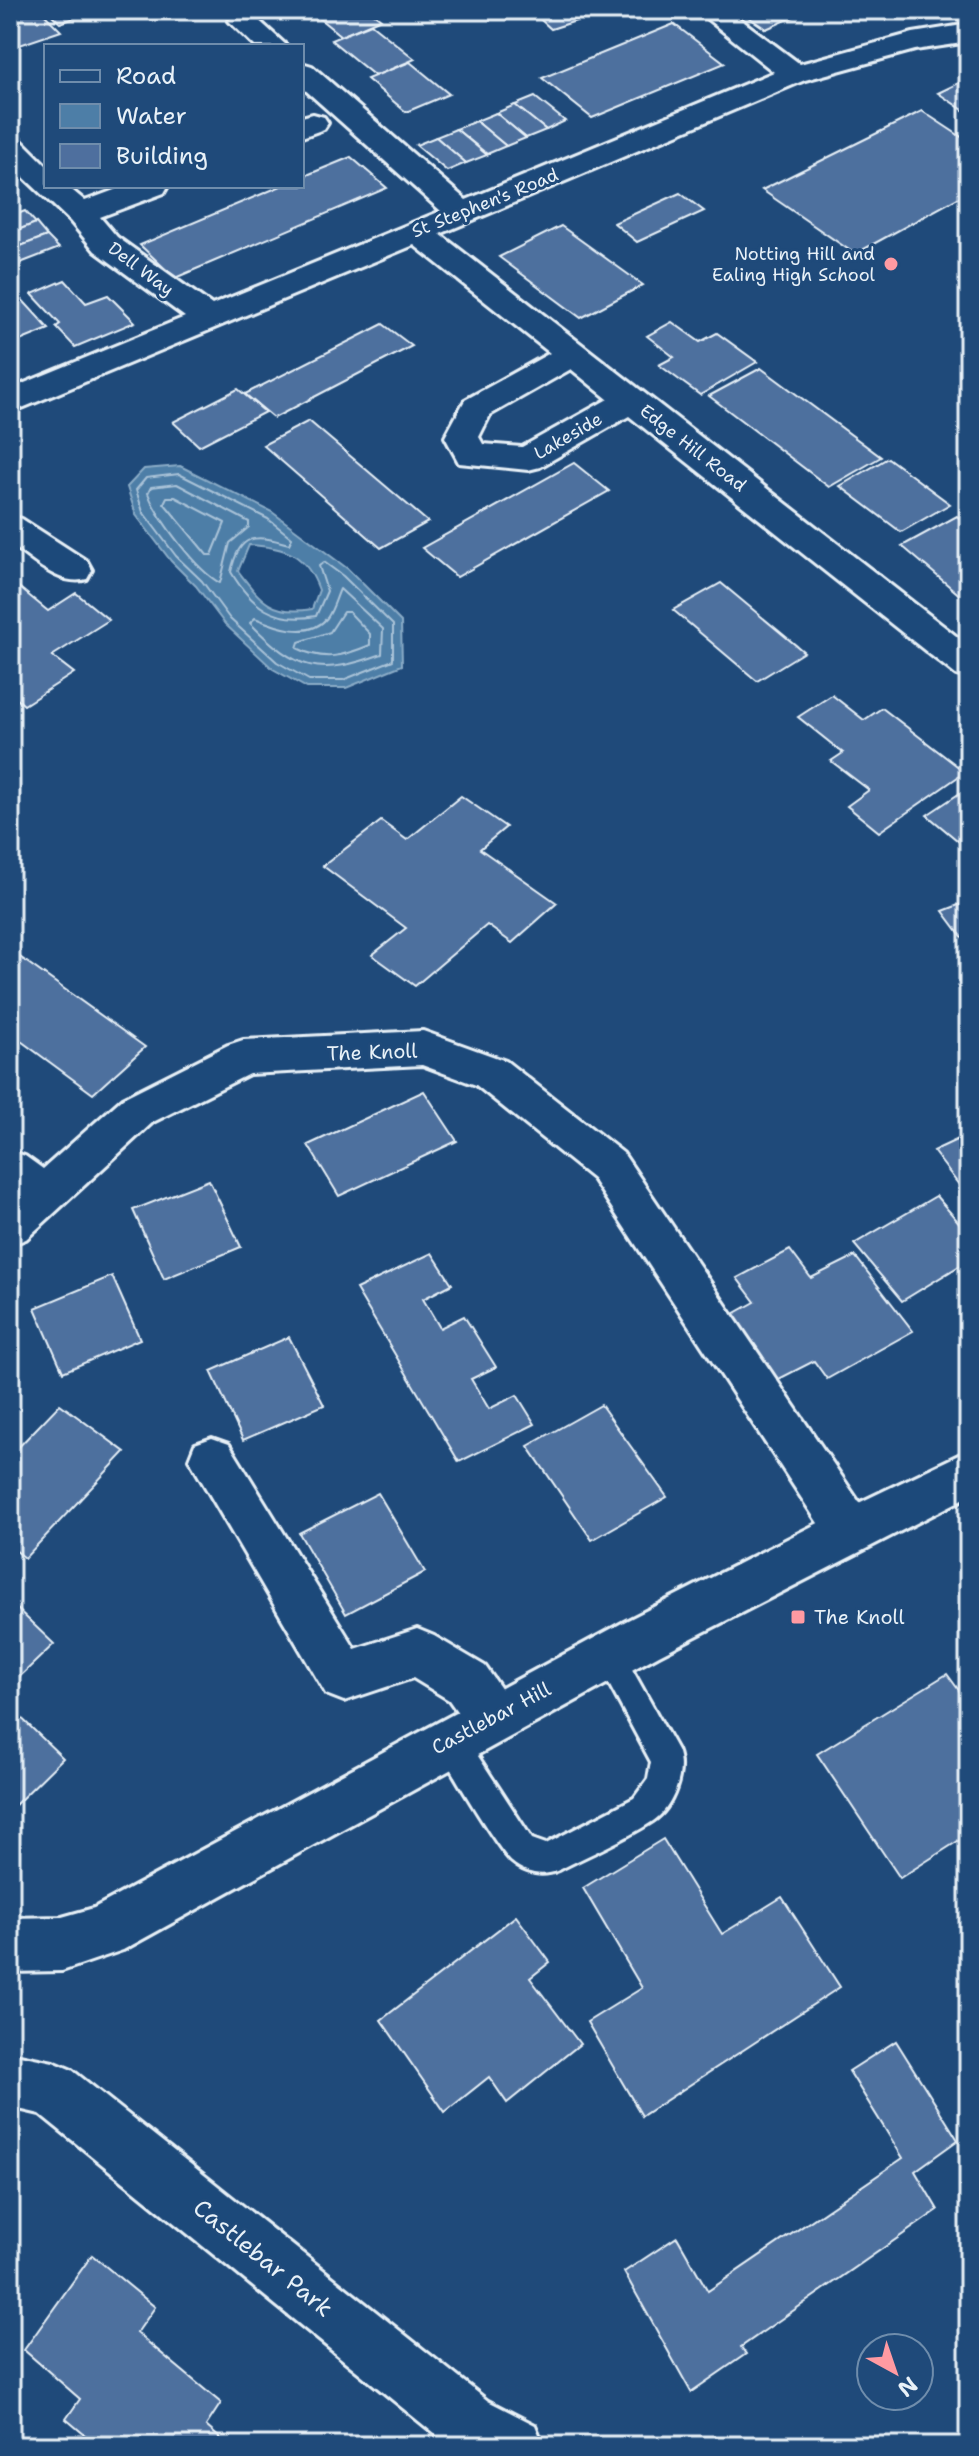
<svg xmlns="http://www.w3.org/2000/svg" width="979" height="2456" font-family="'Shantell Sans',sans-serif">
  <style>
    .water { fill: #4d7ea7; stroke: #8bacc7; stroke-width: 2; fill-rule: evenodd }
    .lines { fill: none; stroke-linecap: round; stroke-linejoin: round }
    .shore { stroke: #aac3d8; stroke-width: 2 }
    .building { fill: #4e6f9e; stroke: #e8f1f8; stroke-width: 2 }
    .service-casing { stroke: #e8f1f8; stroke-width: 6 }
    .minor-casing { stroke: #e8f1f8; stroke-width: 6 }
    .secondary-casing { stroke: #e8f1f8; stroke-width: 6 }
    .service { fill: #1f4a7a; fill-rule: evenodd }
    .minor { fill: #1f4a7a; fill-rule: evenodd }
    .secondary { fill: #1f4a7a; fill-rule: evenodd }
    .poi-dot { fill: #ff9aa2; stroke: #1f4a7a; stroke-width: 3 }
    .labels { text-anchor: middle; dominant-baseline: central; stroke-width: 6; stroke-linejoin: round; paint-order: stroke }
    .far-street-label { font-size: 18px; fill: #e8f1f8; stroke: #1f4a7a }
    .far-poi-label { font-size: 18px; fill: #e8f1f8; stroke: #1f4a7a; text-anchor: end }
    .street-label { font-size: 20px; fill: #e8f1f8; stroke: #1f4a7a }
    .poi-label { font-size: 20px; fill: #e8f1f8; stroke: #1f4a7a; text-anchor: start }
    .near-street-label { font-size: 24px; fill: #e8f1f8; stroke: #1f4a7a }
  </style>
  <rect width="100%" height="100%" fill="#1f4a7a"/>
  <filter id="ink" filterUnits="userSpaceOnUse"><feTurbulence type="fractalNoise" baseFrequency=".0125" numOctaves="2"/><feDisplacementMap in="SourceGraphic" scale="16" xChannelSelector="R" yChannelSelector="G"/><feConvolveMatrix kernelMatrix="1 2 1 2 8 2 1 2 1" color-interpolation-filters="sRGB"/></filter>
  <g filter="url(#ink)">
    <path class="water" d="M180,466l92,46 76,57 53,53 1,43 -56,23h-39l-34,-19 -48,-45 -29,-38 -25,-25 -35,-46 -9,-28 17,-18zM249,545c37,2 57,9 70,45l-7,19c-40,7 -51,-8 -74,-38z"/>
    <g class="lines">
      <g class="shore">
        <path d="M179,474l89,45 24,19 -3,6c-34,-10 -50,-11 -58,28 20,34 44,52 85,44l11,-25 -8,-25 5,-4 19,14 50,49v35l-50,20h-34l-32,-18 -47,-43 -28,-38 -26,-25 -33,-44 -7,-22 10,-12z"/>
        <path d="M177,484l72,38v5l-19,16 -10,40c-23,-12 -63,-65 -72,-90l3,-6z"/>
        <polygon points="167,497 175,497 225,523 212,555 207,555 164,503"/>
        <path d="M340,589l43,40 -1,25c-63,23 -85,17 -132,-31l5,-5c21,9 54,22 72,0 6,-8 9,-20 13,-29z"/>
        <path d="M343,612h6l21,22v11c-26,11 -46,17 -73,3l2,-6 31,-10z"/>
      </g>
    </g>
    <g class="building">
      <polygon points="10,10 40,10 61,31 14,47 10,44"/>
      <polygon points="47,10 98,10 60,23"/>
      <polygon points="309,10 369,10 381,19 341,36"/>
      <polygon points="533,10 563,10 540,19 529,11"/>
      <polygon points="563,10 610,10 551,29 540,19"/>
      <polygon points="738,10 809,10 766,29"/>
      <polygon points="371,24 415,59 375,76 331,40"/>
      <polygon points="674,24 725,63 592,118 542,78"/>
      <polygon points="410,62 449,94 406,112 367,79"/>
      <polygon points="969,78 969,114 938,93"/>
      <polygon points="535,97 565,121 546,130 515,105"/>
      <polygon points="515,105 546,130 526,138 496,113"/>
      <polygon points="922,111 969,142 969,192 855,254 762,190"/>
      <polygon points="496,113 526,138 506,146 476,121"/>
      <polygon points="476,121 506,146 487,154 456,129"/>
      <polygon points="456,129 487,155 466,163 436,137"/>
      <polygon points="436,137 466,163 447,171 416,145"/>
      <polygon points="351,157 387,188 175,278 140,245 281,186 302,186 302,177"/>
      <polygon points="680,193 704,211 637,242 614,223"/>
      <polygon points="25,211 36,223 10,233 10,217"/>
      <polygon points="36,223 47,236 10,250 10,233"/>
      <polygon points="561,226 643,285 581,318 499,257"/>
      <polygon points="47,236 59,248 10,267 10,250"/>
      <polygon points="65,280 86,303 108,295 135,322 75,347 56,327 60,324 32,294"/>
      <polygon points="17,294 49,329 10,345 10,297"/>
      <polygon points="672,322 700,342 717,333 757,362 700,395 659,365 674,357 647,336"/>
      <polygon points="383,324 412,346 274,418 245,394"/>
      <polygon points="761,368 881,457 829,487 709,396"/>
      <polygon points="238,389 265,412 199,446 173,422"/>
      <polygon points="309,421 428,522 381,548 263,445"/>
      <polygon points="888,458 950,504 901,532 840,486"/>
      <polygon points="574,463 609,491 457,577 422,548"/>
      <polygon points="957,516 969,526 969,593 962,597 902,546"/>
      <polygon points="10,580 48,611 76,593 109,620 52,656 74,673 24,705 10,693"/>
      <polygon points="721,583 804,652 757,681 673,610"/>
      <polygon points="832,695 864,720 882,708 965,772 879,832 847,806 869,790 831,761 843,753 798,717"/>
      <polygon points="969,787 969,850 927,815"/>
      <polygon points="461,796 506,827 480,849 557,903 512,943 487,925 415,986 372,955 406,928 323,866 381,821 407,840"/>
      <polygon points="969,901 969,946 943,911"/>
      <polygon points="10,950 145,1047 93,1094 10,1033"/>
      <polygon points="424,1091 457,1141 339,1196 308,1145"/>
      <polygon points="969,1134 969,1198 933,1151"/>
      <polygon points="209,1180 241,1247 164,1279 133,1210"/>
      <polygon points="936,1196 969,1234 969,1260 902,1301 854,1244"/>
      <polygon points="790,1250 811,1278 855,1256 913,1331 827,1379 814,1361 777,1380 730,1316 755,1302 737,1278"/>
      <polygon points="432,1253 452,1284 423,1299 440,1328 464,1316 496,1367 471,1379 489,1409 517,1395 535,1424 459,1462 356,1289"/>
      <polygon points="112,1276 140,1339 63,1372 35,1308"/>
      <polygon points="289,1337 324,1405 243,1440 211,1371"/>
      <polygon points="60,1404 125,1452 25,1558 10,1546 10,1456"/>
      <polygon points="601,1405 667,1497 592,1540 528,1446"/>
      <polygon points="378,1493 425,1572 346,1614 299,1533"/>
      <polygon points="10,1602 54,1644 10,1686"/>
      <polygon points="947,1674 969,1704 969,1834 900,1878 817,1754"/>
      <polygon points="10,1707 63,1758 10,1810"/>
      <polygon points="663,1839 722,1934 782,1897 840,1987 642,2116 587,2022 642,1988 583,1888"/>
      <polygon points="516,1916 550,1962 530,1978 580,2044 507,2103 489,2077 445,2112 381,2020"/>
      <polygon points="896,2041 958,2140 915,2171 938,2210 741,2347 746,2354 691,2392 624,2272 677,2237 708,2291 903,2158 849,2071"/>
      <polygon points="92,2255 155,2307 137,2333 221,2403 206,2426 229,2446 98,2446 66,2419 80,2399 24,2350"/>
    </g>
    <g class="lines">
      <defs>
        <path id="service" d="M609,1642l10,4 58,104c9,22 -4,58 -24,71 -29,19 -63,33 -94,49 -16,7 -33,4 -47,-8 -14,-12 -68,-102 -77,-122l4,-10 11,-5 11,5 71,109 14,5 88,-46 14,-19 3,-17 -57,-106 5,-10z"/>
        <g id="minor">
          <path d="M696,10h32l72,54 113,-31 56,-9v18l-54,8 -110,30 -365,154 529,412v33l-13,-4 -327,-259 -89,51 -12,3 -69,-7 -14,-26 20,-37 85,-47 -136,-108 -404,168v-24l175,-72 -90,-66 -25,-30 -60,-57v-27l11,3 25,25v21h21l18,15 40,-15h43l-4,7 -64,24 17,20 95,68 229,-94 -139,-124v-24l10,3 154,134 308,-128zM571,369l37,30 -86,48 -39,-3 -4,-7 11,-22z"/>
          <polygon points="243,12 253,15 287,46 255,46 229,21 233,15"/>
          <polygon points="313,114 324,117 328,123 324,129 302,137 302,117"/>
          <path d="M10,515l12,4 65,42 5,9 -5,9c-28,8 -55,-20 -77,-35z"/>
          <polygon points="423,1031 506,1061 623,1153 867,1514 874,1530 867,1546 850,1552 833,1546 593,1179 476,1085 422,1065 249,1074 153,1122 26,1239 10,1245 10,1199 13,1196 10,1194 10,1151 25,1156 43,1169 123,1098 228,1045 243,1040"/>
          <polygon points="212,1438 229,1444 355,1649 417,1629 434,1636 485,1666 509,1700 516,1717 509,1734 491,1742 473,1734 449,1700 413,1678 344,1701 326,1694 189,1459 195,1444"/>
          <polygon points="10,2053 53,2062 72,2070 488,2401 535,2425 544,2446 452,2446 446,2443 40,2114 10,2107"/>
        </g>
        <polygon id="secondary" points="969,1450 969,1496 659,1655 123,1950 62,1971 10,1972 10,1918 62,1917 94,1908 624,1622 842,1511"/>
      </defs>
      <use href="#service" class="service-casing"/>
      <use href="#minor" class="minor-casing"/>
      <use href="#secondary" class="secondary-casing"/>
      <use href="#service" class="service"/>
      <use href="#minor" class="minor"/>
      <use href="#secondary" class="secondary"/>
    </g>
  </g>
  <g class="poi-dot">
    <circle cx="891" cy="264" r="8"/>
    <rect x="790" y="1609" width="16" height="16" rx="4"/>
  </g>
  <g class="labels">
    <g class="far-street-label">
      <text transform="translate(485 203) rotate(-22)">St Stephen's Road</text>
      <text transform="translate(141 269) rotate(37)">Dell Way</text>
      <text transform="translate(568 436) rotate(-30)">Lakeside</text>
      <text transform="translate(693 448) rotate(38)">Edge Hill Road</text>
    </g>
    <g class="far-poi-label">
      <text x="875" y="254">Notting Hill and<tspan x="875" dy="21">Ealing High School</tspan></text>
    </g>
    <g class="street-label">
      <text transform="translate(372 1052) rotate(-2)">The Knoll</text>
      <text transform="translate(491 1718) rotate(-28)">Castlebar Hill</text>
    </g>
    <g class="poi-label">
      <text x="814" y="1617">The Knoll</text>
    </g>
    <g class="near-street-label">
      <text transform="translate(263 2258) rotate(39)">Castlebar Park</text>
    </g>
  </g>
  <rect width="979" height="2456" fill="none" stroke="#1f4a7a" stroke-width="40"/>
  <rect x="20" y="20" width="939" height="2416" fill="none" stroke="#e8f1f8" stroke-width="3" filter="url(#ink)"/>
  <rect x="44" y="44" width="260" height="144" fill="#1f4a7a" stroke="#6f8dac" stroke-width="2"/>
  <rect x="60" y="70" width="40" height="12" fill="#1f4a7a" stroke="#6f8dac" stroke-width="2"/>
  <text x="116" y="84" font-size="24" fill="#e8f1f8">Road</text>
  <rect x="60" y="104" width="40" height="24" fill="#4d7ea7" stroke="#6f8dac" stroke-width="2"/>
  <text x="116" y="124" font-size="24" fill="#e8f1f8">Water</text>
  <rect x="60" y="144" width="40" height="24" fill="#4e6f9e" stroke="#6f8dac" stroke-width="2"/>
  <text x="116" y="164" font-size="24" fill="#e8f1f8">Building</text>
  <g transform="translate(895 2372) rotate(140)"><circle r="38" fill="#1f4a7a" stroke="#6f8dac" stroke-width="2"/>
  <path d="M0-6L14 30L0 20L-14 30Z" fill="#ff9aa2"/>
  <text y="-12" font-size="22" font-weight="bold" text-anchor="middle" fill="#e8f1f8">N</text>
  </g>
</svg>
